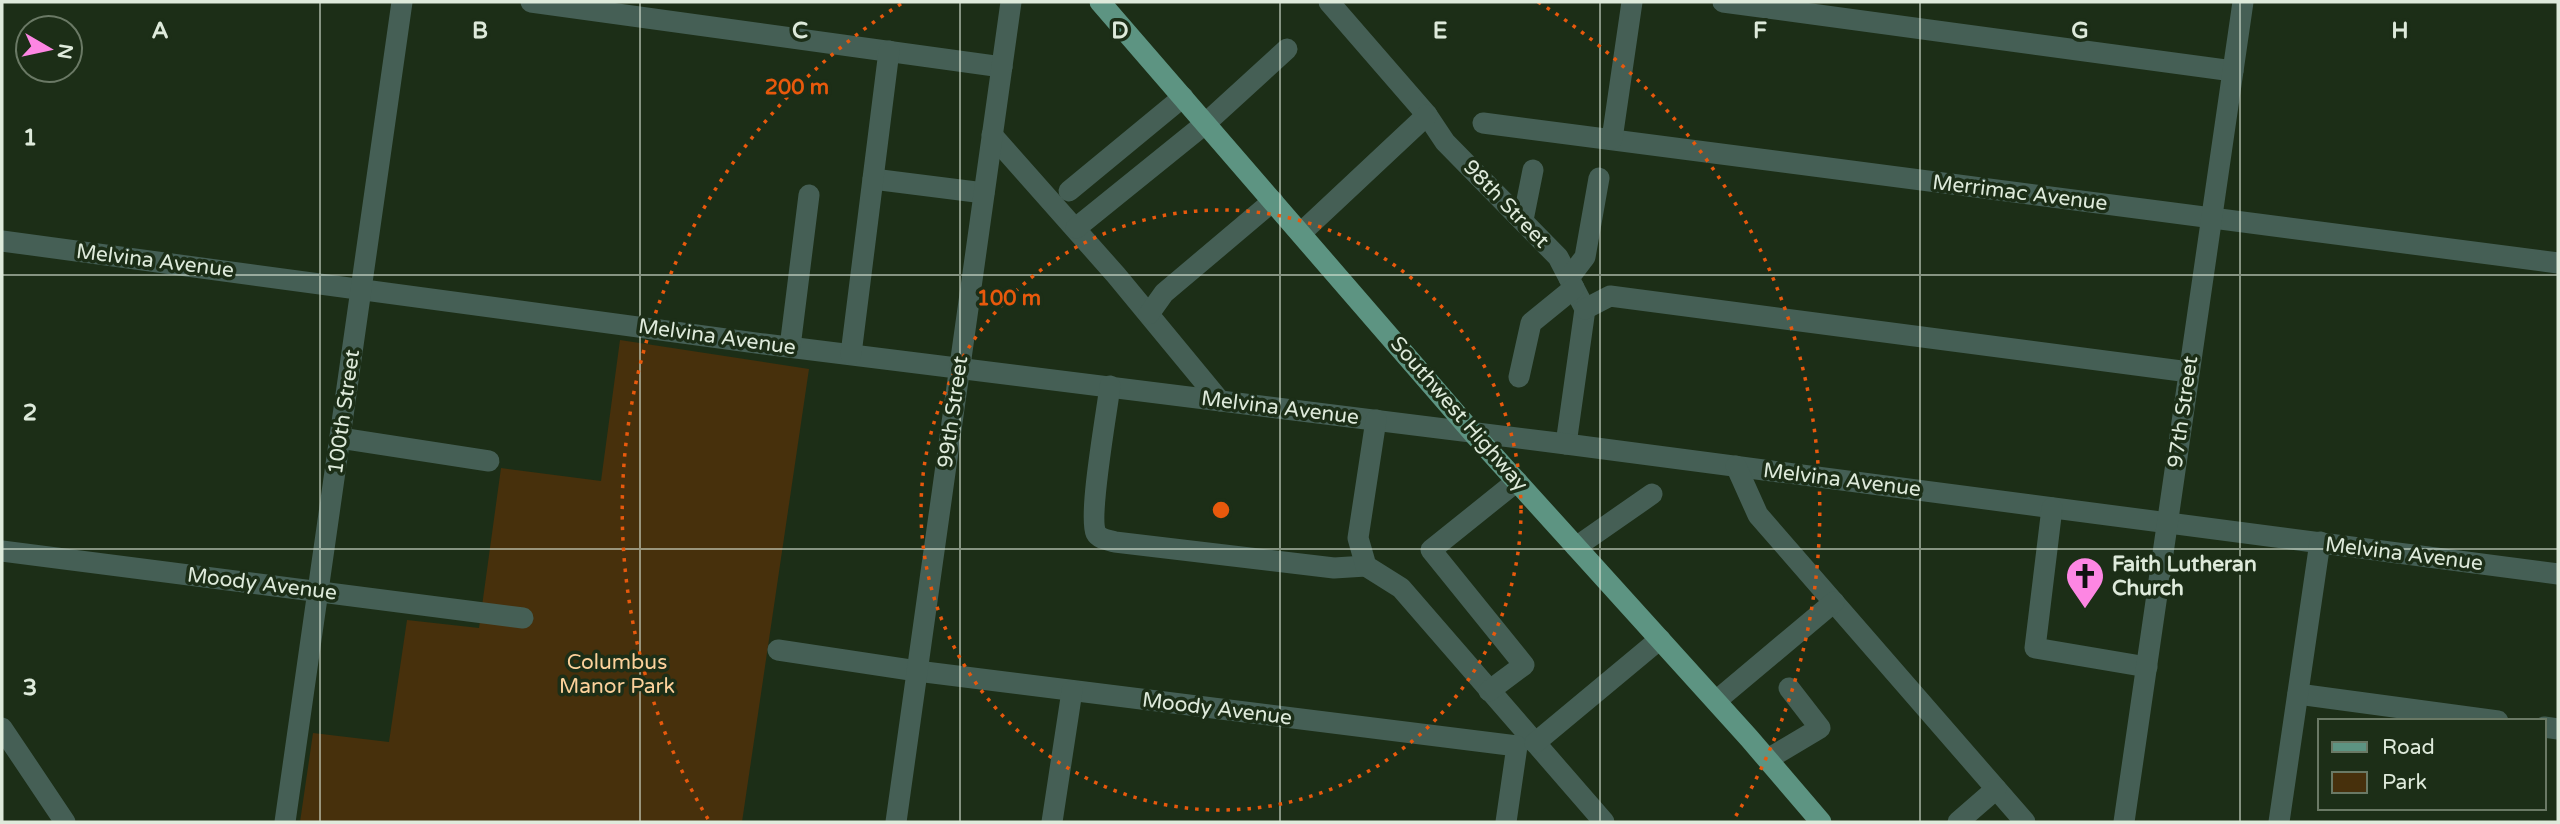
<svg xmlns="http://www.w3.org/2000/svg" width="2560" height="824" font-family="'Varela Round',sans-serif">
  <style>
    .green { fill: #47300c }
    .lines { fill: none; stroke-linecap: round; stroke-linejoin: round }
    .minor { stroke: #455f55; stroke-width: 21 }
    .major { stroke: #5d9482; stroke-width: 21 }
    .grid { fill: none; stroke: #deeadb; stroke-width: 2; stroke-opacity: 0.55 }
    .ring { fill: none; stroke: #e8590c; stroke-width: 3.5; stroke-dasharray: 3.5 7 }
    .labels { text-anchor: middle; dominant-baseline: central; stroke-width: 7; stroke-linejoin: round; paint-order: stroke }
    .street-label { font-size: 21px; fill: #deeadb; stroke: #1c2e17 }
    .poi-label { font-size: 21px; font-weight: bold; fill: #deeadb; stroke: #1c2e17; text-anchor: start }
    .park-label { font-size: 21px; fill: #fcd19b; stroke: #1c2e17 }
    .grid-label { font-size: 23px; text-anchor: middle; font-weight: bold; fill: #deeadb; stroke: #1c2e17; stroke-width: 7; stroke-linejoin: round; paint-order: stroke }
    .centre { fill: #e8590c; stroke: #1c2e17; stroke-width: 3.5 }
    .ring-label { font-size: 21px; text-anchor: middle; font-weight: bold; fill: #e8590c; stroke: #1c2e17; stroke-width: 7; stroke-linejoin: round; paint-order: stroke }
  </style>
  <rect width="100%" height="100%" fill="#1c2e17"/>
  <polygon class="green" points="620,340 809,369 742,822 300,822 313,733 389,742 407,620 479,628 501,468 601,481"/>
  <g class="lines">
    <g class="minor">
      <polyline points="531,2 1002,67"/>
      <polyline points="1329,2 1427,115 1445,142 1558,257 1585,309 1566,444"/>
      <polyline points="1723,2 2233,71"/>
      <polyline points="1483,123 2558,263"/>
      <polyline points="992,135 1116,275 1220,401"/>
      <polyline points="1612,139 1632,2"/>
      <polyline points="873,179 984,193"/>
      <polyline points="1069,191 1183,97"/>
      <polyline points="1523,220 1533,170"/>
      <polyline points="1076,228 1206,123 1287,49"/>
      <polyline points="1301,233 1427,115"/>
      <polyline points="2,241 764,344 1566,444 2558,574"/>
      <polyline points="1569,278 1585,257 1599,178"/>
      <polyline points="1585,309 1610,296 2189,372"/>
      <polyline points="1149,314 1164,293 1273,201"/>
      <polyline points="790,347 809,195"/>
      <polyline points="851,354 889,51"/>
      <polyline points="1519,377 1531,323 1574,288"/>
      <path d="M1110,386c-3,25 -22,130 -14,147 3,6 13,7 19,9l219,26 32,-2"/>
      <polyline points="1376,420 1358,538 1366,566 1401,588 1604,822"/>
      <polyline points="340,438 489,461"/>
      <polyline points="1736,466 1758,515 2025,822"/>
      <polyline points="2052,508 2035,648 2147,667"/>
      <polyline points="1576,547 1652,494"/>
      <polyline points="2,551 523,618"/>
      <polyline points="778,650 917,671 1517,746 1506,822"/>
      <polyline points="1489,691 1524,665 1431,550 1517,481"/>
      <polyline points="2298,694 2498,721"/>
      <polyline points="1716,701 1834,602"/>
      <polyline points="2544,727 2558,729"/>
      <polyline points="2,728 65,822"/>
      <polyline points="1535,743 1660,639"/>
      <polyline points="1768,759 1820,728 1789,688"/>
      <polyline points="285,822 402,2"/>
      <polyline points="896,822 1011,2"/>
      <polyline points="1052,822 1072,691"/>
      <polyline points="1958,822 1996,789"/>
      <polyline points="2124,822 2243,2"/>
      <polyline points="2279,822 2320,542"/>
    </g>
    <polyline class="major" points="1100,2 1473,433 1749,738 1821,822"/>
  </g>
  <path class="grid" d="M320,2v820M640,2v820M960,2v820M1280,2v820M1600,2v820M1920,2v820M2240,2v820M2,275h2556M2,549h2556"/>
  <g class="ring">
    <circle cx="1221" cy="510" r="300"/>
    <path d="M708 819A599 599 0 0 1 904 2M1538 2A599 599 0 0 1 1734 819"/>
  </g>
  <defs>
    <symbol id="church-pin" viewBox="-11 -11 22 30"><path d="M0 17L-7.5 6A9.5 9.5 0 1 1 7.5 6Z" fill="#fd86e3" stroke="#1c2e17"/><path d="M-1.2-6h2.4v3.5h3.3v2.4h-3.3V6h-2.4V-.1h-3.3v-2.4h3.3Z" fill="#111"/></symbol>
  </defs>
  <g fill-rule="evenodd">
    <use href="#church-pin" x="2063" y="554" width="44" height="60"/>
  </g>
  <g class="labels">
    <g class="street-label">
      <text transform="translate(2020 193) rotate(7)">Merrimac Avenue</text>
      <text transform="translate(1506 204) rotate(46)">98th Street</text>
      <text transform="translate(155 261) rotate(7)">Melvina Avenue</text>
      <text transform="translate(717 337) rotate(8)">Melvina Avenue</text>
      <text transform="translate(1280 408) rotate(7)">Melvina Avenue</text>
      <text transform="translate(344 412) rotate(-82)">100th Street</text>
      <text transform="translate(953 412) rotate(-82)">99th Street</text>
      <text transform="translate(2183 412) rotate(-82)">97th Street</text>
      <text transform="translate(1459 414) rotate(49)">Southwest Highway</text>
      <text transform="translate(1842 480) rotate(7)">Melvina Avenue</text>
      <text transform="translate(2404 554) rotate(7)">Melvina Avenue</text>
      <text transform="translate(262 584) rotate(7)">Moody Avenue</text>
      <text transform="translate(1217 709) rotate(7)">Moody Avenue</text>
    </g>
    <g class="poi-label">
      <text x="2112" y="564">Faith Lutheran<tspan x="2112" dy="24">Church</tspan></text>
    </g>
    <g class="park-label">
      <text x="617" y="662">Columbus<tspan x="617" dy="24">Manor Park</tspan></text>
    </g>
  </g>
  <g class="grid-label">
    <text x="160" y="38">A</text>
    <text x="480" y="38">B</text>
    <text x="800" y="38">C</text>
    <text x="1120" y="38">D</text>
    <text x="1440" y="38">E</text>
    <text x="1760" y="38">F</text>
    <text x="2080" y="38">G</text>
    <text x="2400" y="38">H</text>
    <text x="30" y="145">1</text>
    <text x="30" y="420">2</text>
    <text x="30" y="695">3</text>
  </g>
  <circle cx="1221" cy="510" r="10" class="centre"/>
  <g class="ring-label">
    <text x="797" y="94">200 m</text>
    <text x="1009" y="305">100 m</text>
  </g>
  <rect width="2560" height="824" fill="none" stroke="#deeadb" stroke-width="7"/>
  <rect x="2318" y="719" width="228" height="91" fill="#1c2e17" stroke="#6a7965" stroke-width="2"/>
  <rect x="2332" y="742" width="35" height="10" fill="#5d9482" stroke="#6a7965" stroke-width="2"/>
  <text x="2382" y="754" font-size="21" fill="#deeadb">Road</text>
  <rect x="2332" y="772" width="35" height="21" fill="#47300c" stroke="#6a7965" stroke-width="2"/>
  <text x="2382" y="789" font-size="21" fill="#deeadb">Park</text>
  <g transform="translate(49 49) rotate(99)"><circle r="33" fill="#1c2e17" stroke="#6a7965" stroke-width="2"/>
  <path d="M0-5L12 26L0 18L-12 26Z" fill="#fd86e3"/>
  <text y="-10" font-size="19" font-weight="bold" text-anchor="middle" fill="#deeadb">N</text>
  </g>
</svg>
